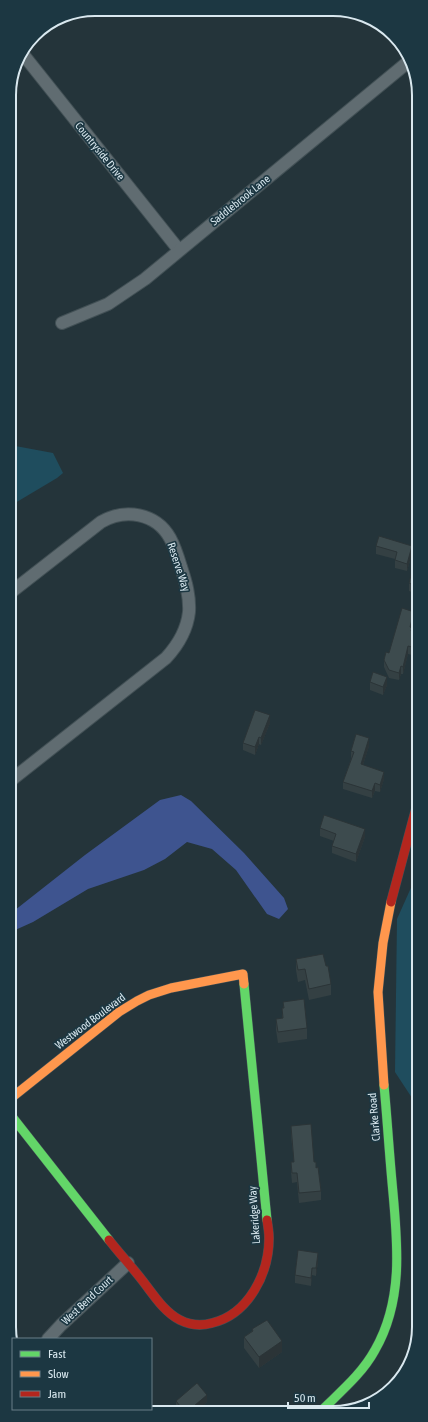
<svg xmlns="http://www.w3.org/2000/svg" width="428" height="1422" font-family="'Asap Condensed',sans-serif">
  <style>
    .green { fill: #1f4d5e }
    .water { fill: #3e548f }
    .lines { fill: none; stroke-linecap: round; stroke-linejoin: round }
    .street-casing { stroke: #425055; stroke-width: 14 }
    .fast-casing { stroke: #425055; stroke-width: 10 }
    .slow-casing { stroke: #425055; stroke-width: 10 }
    .jam-casing { stroke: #425055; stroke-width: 10 }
    .street { stroke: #606c71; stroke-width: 12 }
    .fast { stroke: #63d668; stroke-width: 9 }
    .slow { stroke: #ff974d; stroke-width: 9 }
    .jam { stroke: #b3261e; stroke-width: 9 }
    .wall { fill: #344043 }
    .shaded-wall { fill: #2b3437 }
    .building { fill: #3d4b4e; stroke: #2b3437 }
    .labels { text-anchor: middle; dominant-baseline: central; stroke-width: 3.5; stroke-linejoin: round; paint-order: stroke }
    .street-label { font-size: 11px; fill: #d9e8ef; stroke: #1c3742 }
    .rim { fill: none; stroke: #d9e8ef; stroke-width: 2 }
  </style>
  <rect width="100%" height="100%" fill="#24343a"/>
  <g class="green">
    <polygon points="10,445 53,453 63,473 57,478 10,506"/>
    <polygon points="414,881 418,886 419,1088 414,1101 395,1072 397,919"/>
  </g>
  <polygon class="water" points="181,795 191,801 244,853 284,898 288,909 279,919 267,914 236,870 212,849 187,842 165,859 144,870 88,889 33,922 13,931 10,928 10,914 85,855 160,800"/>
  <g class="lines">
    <defs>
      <g id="street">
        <polyline points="22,53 179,250"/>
        <polyline points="62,323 108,304 145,279 408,62"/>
        <path d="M10,593l91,-71c24,-14 55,-9 69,16 5,9 8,19 11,29 5,15 9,29 8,45 -2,18 -11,33 -23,46l-156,123"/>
        <polyline points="48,1339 61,1325 128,1263"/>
      </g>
      <g id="fast">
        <polyline points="244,984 267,1220"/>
        <polyline points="10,1114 109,1240"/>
        <path d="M321,1411c19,-19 41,-37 54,-61 30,-52 22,-112 17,-168 -3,-33 -5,-65 -8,-97"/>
      </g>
      <g id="slow">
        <polyline points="384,1085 378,992 383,943 391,902"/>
        <polyline points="10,1099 119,1012 137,1001 149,995 171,988 243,974 244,984"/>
      </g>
      <g id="jam">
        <polyline points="391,902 418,801"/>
        <path d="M109,1240c11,14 23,27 33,40 11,14 22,32 38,40 10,5 22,6 32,3 37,-9 57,-50 57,-85 0,-6 -1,-12 -2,-18"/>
      </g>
    </defs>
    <use href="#street" class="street-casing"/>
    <use href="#fast" class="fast-casing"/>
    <use href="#slow" class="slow-casing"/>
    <use href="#jam" class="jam-casing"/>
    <use href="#street" class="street"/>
    <use href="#fast" class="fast"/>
    <use href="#slow" class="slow"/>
    <use href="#jam" class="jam"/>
  </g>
  <g class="wall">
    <polygon points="418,524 418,541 414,540 414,536"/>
    <polygon points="376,546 412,554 407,571 395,568 395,559 376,554"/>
    <polygon points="418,573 418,594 409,591 409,583"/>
    <polygon points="414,619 412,628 412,631 416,640 412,655 408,654 403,674 401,674 399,680 389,678 384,667 384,660"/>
    <polygon points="370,682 387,685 383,695 370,690"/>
    <polygon points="270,723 261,745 259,744 255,755 243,750 243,743"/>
    <polygon points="369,746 363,765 384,779 380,792 375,791 372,798 343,789 343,782 351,759 351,751"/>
    <polygon points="320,828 365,837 356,862 332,853 332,846 334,841 320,836"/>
    <polygon points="296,959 326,966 331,984 331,995 309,1000 305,980 298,982 296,970"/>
    <polygon points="283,1002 307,1028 307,1039 278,1043 276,1030 276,1019 282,1018 282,1008 283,1008"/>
    <polygon points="291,1126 314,1162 316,1168 321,1191 321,1200 299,1203 297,1182 292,1183 291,1172 291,1162 294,1162 291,1136"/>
    <polygon points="318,1261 316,1276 312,1275 311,1286 295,1283 295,1275"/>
    <polygon points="252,1329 282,1352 259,1368 244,1348 244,1337 252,1331"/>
    <polygon points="176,1401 207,1402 197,1411 178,1411 176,1409"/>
  </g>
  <g class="shaded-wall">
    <polygon points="412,546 412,554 407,571 407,564"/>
    <polygon points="414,612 414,619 411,631 412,628 412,635 410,627"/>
    <polygon points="416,632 416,640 412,655 412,647"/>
    <polygon points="408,646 408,654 403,674 403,667"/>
    <polygon points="401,666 401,674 399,680 399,673"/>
    <polygon points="387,677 387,685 383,695 383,687"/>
    <polygon points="270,715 270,723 261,745 261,738"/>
    <polygon points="259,737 259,744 255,755 255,747"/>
    <polygon points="369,738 369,746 361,771 361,764"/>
    <polygon points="384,772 384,779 380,792 380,785"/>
    <polygon points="375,783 375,791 372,798 372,791"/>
    <polygon points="365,829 365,837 356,862 356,854"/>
    <polygon points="318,1253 318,1261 316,1276 316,1268"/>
    <polygon points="312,1268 312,1275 311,1286 311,1278"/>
    <polygon points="282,1341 282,1352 259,1368 259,1357"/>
    <polygon points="207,1395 207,1402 197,1411 188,1411"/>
  </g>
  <g class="building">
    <polygon points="418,524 418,537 414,536"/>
    <polygon points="379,536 412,546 407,564 395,560 397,552 376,546"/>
    <polygon points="412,571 418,573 418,587 409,583"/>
    <polygon points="402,608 414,612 410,627 412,628 411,631 416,632 412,647 408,646 403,667 401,666 399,673 389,670 384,660 386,652 389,653"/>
    <polygon points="373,672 387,677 383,687 370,682"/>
    <polygon points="255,710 270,715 261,738 259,737 255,747 243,743"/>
    <polygon points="356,734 369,738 361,764 384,772 380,785 375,783 372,791 343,782 354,752 351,751"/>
    <polygon points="324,815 365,829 356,854 332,846 336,834 320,828"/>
    <polygon points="323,954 326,966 328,966 331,984 309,989 305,969 298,970 296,959"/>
    <polygon points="304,999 307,1028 278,1032 276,1019 283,1018 282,1008 284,1008 283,1002"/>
    <polygon points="311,1124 314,1162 316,1162 316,1168 318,1167 321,1191 299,1193 297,1173 292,1173 291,1162 294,1162 291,1126"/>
    <polygon points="298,1250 318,1253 316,1268 312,1268 311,1278 295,1275"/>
    <polygon points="267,1320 282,1341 259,1357 244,1337 253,1331 252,1329"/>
    <polygon points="408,1358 404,1369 402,1368"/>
    <polygon points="197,1383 207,1395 188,1411 184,1411 176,1401"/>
  </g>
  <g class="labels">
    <g class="street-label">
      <text transform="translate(100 151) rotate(51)">Countryside Drive</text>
      <text transform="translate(240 200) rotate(-39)">Saddlebrook Lane</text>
      <text transform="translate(179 567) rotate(72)">Reserve Way</text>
      <text transform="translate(90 1021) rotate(-37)">Westwood Boulevard</text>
      <text transform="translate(374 1117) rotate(-95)">Clarke Road</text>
      <text transform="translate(254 1215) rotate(-94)">Lakeridge Way</text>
      <text transform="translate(87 1300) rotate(-43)">West Bend Court</text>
    </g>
  </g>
  <path d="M0 0H428V1422H0ZM95 16H333A79 79 0 0 1 412 95V1327A79 79 0 0 1 333 1406H95A79 79 0 0 1 16 1327V95A79 79 0 0 1 95 16Z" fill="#1c3742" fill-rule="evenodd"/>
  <path class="rim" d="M95 16H333A79 79 0 0 1 412 95V1327A79 79 0 0 1 333 1406H95A79 79 0 0 1 16 1327V95A79 79 0 0 1 95 16Z"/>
  <rect x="12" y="1338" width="140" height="72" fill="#1c3742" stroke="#687e87"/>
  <rect x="20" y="1351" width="20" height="6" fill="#63d668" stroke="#687e87"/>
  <text x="48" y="1358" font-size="12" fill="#d9e8ef">Fast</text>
  <rect x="20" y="1371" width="20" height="6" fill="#ff974d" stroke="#687e87"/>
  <text x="48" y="1378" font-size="12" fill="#d9e8ef">Slow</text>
  <rect x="20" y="1391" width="20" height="6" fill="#b3261e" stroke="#687e87"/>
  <text x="48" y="1398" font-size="12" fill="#d9e8ef">Jam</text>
  <path d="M288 1402v6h81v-6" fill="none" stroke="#d9e8ef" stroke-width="2"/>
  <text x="294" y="1402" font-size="12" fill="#d9e8ef" stroke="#1c3742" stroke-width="3" paint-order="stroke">50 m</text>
</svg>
